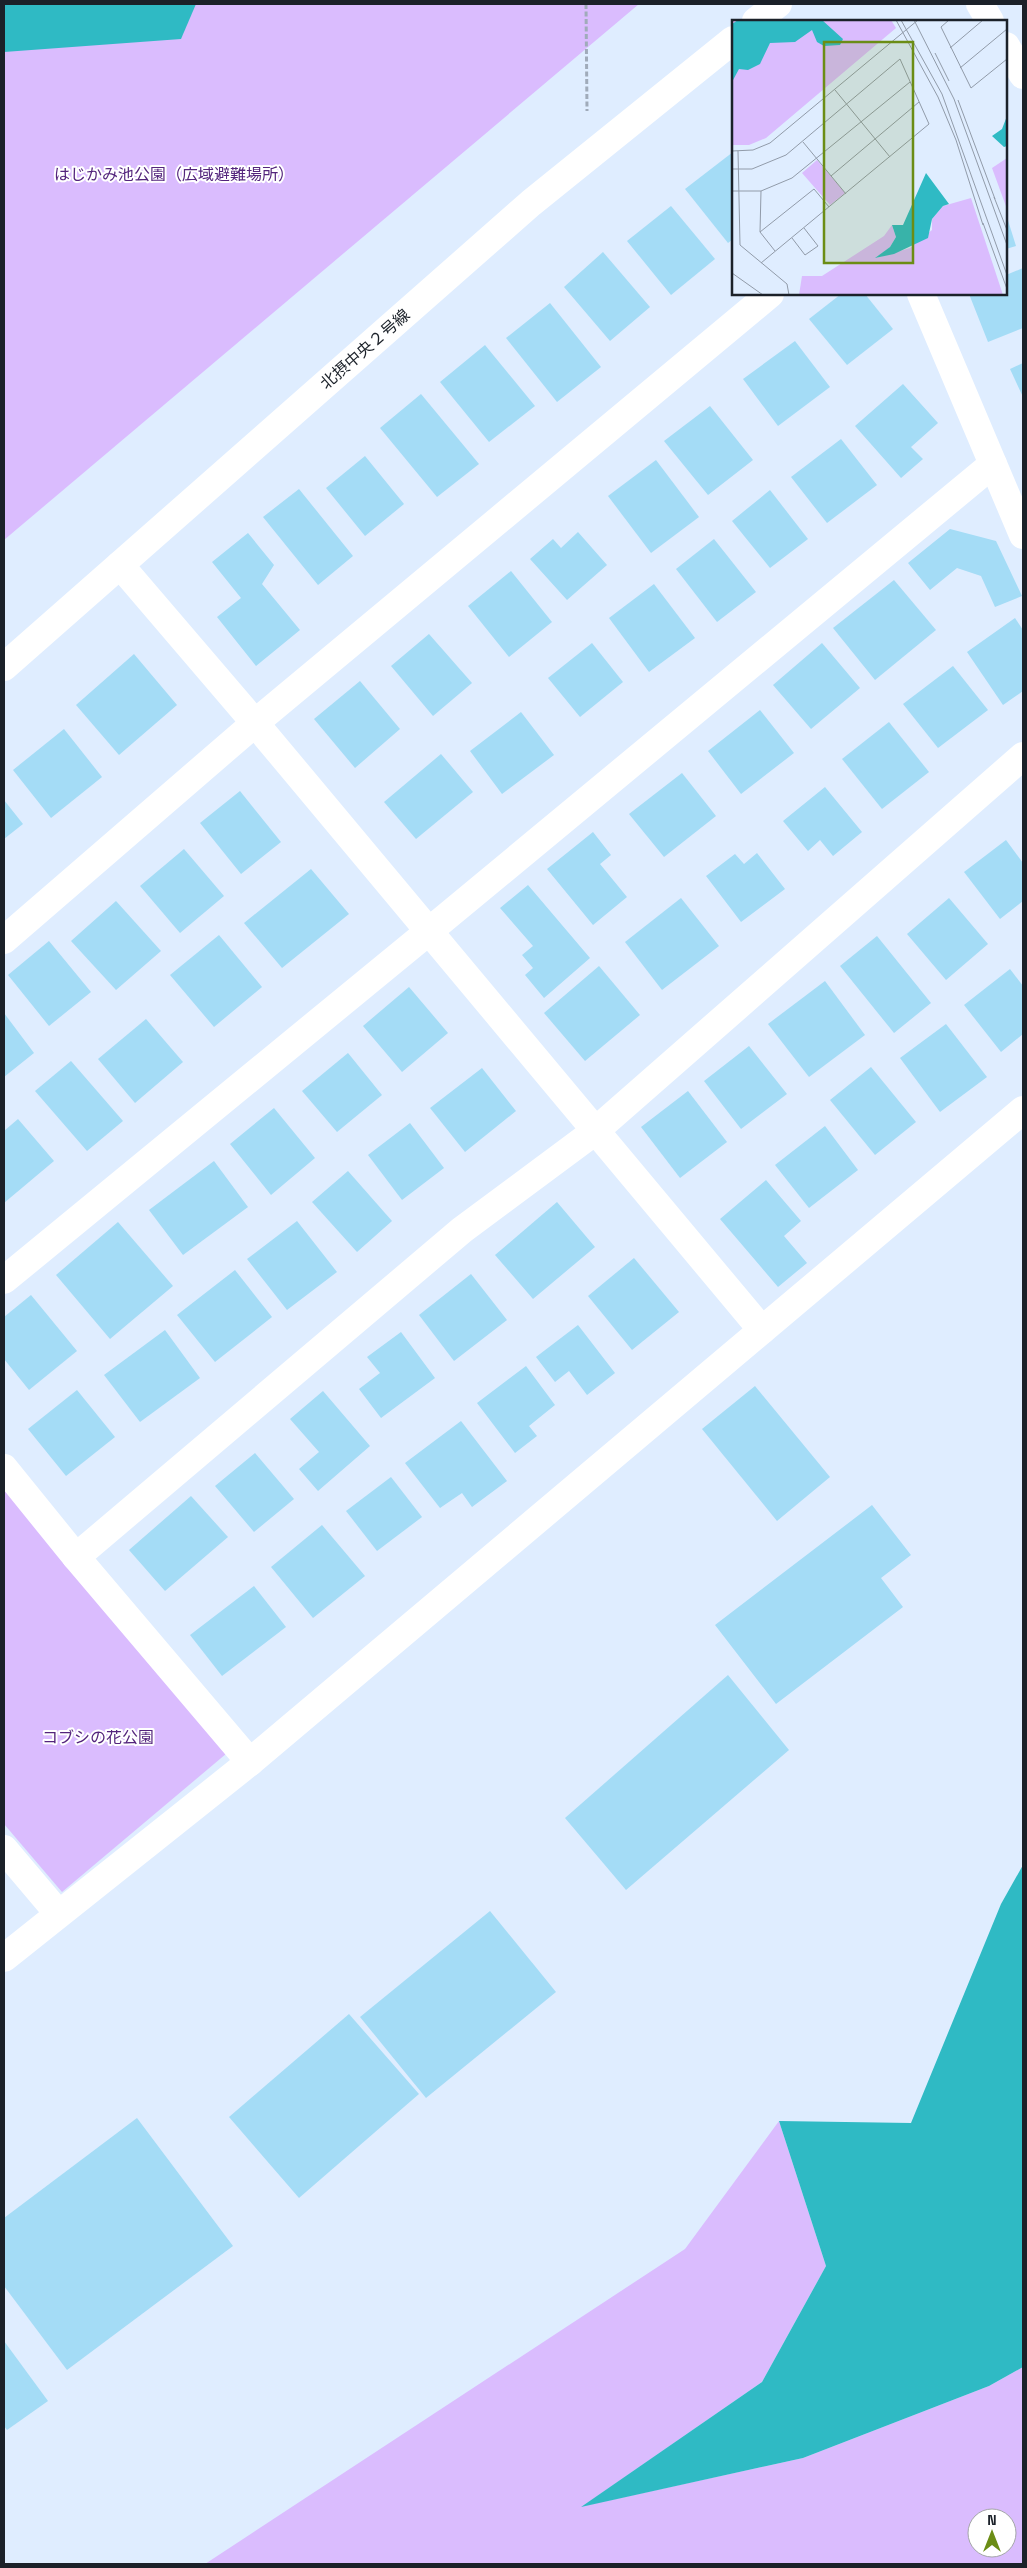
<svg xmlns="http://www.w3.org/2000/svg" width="1027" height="2568" font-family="'Space Grotesk','Noto Sans JP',sans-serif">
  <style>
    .green { fill: #dabcfe; fill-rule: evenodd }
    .water { fill: #2fbac4 }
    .building { fill: #a4dcf6 }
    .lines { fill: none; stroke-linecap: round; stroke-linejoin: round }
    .path { stroke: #a0abba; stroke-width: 3; stroke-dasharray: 5 2.5; stroke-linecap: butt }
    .minor { stroke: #fff; stroke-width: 28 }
    .major { stroke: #fff; stroke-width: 28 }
    .labels { text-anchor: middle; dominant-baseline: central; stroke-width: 4; stroke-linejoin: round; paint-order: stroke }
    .park-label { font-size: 16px; fill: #53247c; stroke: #fff }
    .street-label { font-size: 16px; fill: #1b2129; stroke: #fff }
    .inset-road { fill: none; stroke: #919ba9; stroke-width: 1 }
    .view { fill: #6b8d15; fill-opacity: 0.15; stroke: #6b8d15; stroke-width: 2.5 }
    .inset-edge { fill: none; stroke: #1b2129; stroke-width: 2.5 }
  </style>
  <rect width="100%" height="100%" fill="#dfedff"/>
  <g class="green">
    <polygon points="4,4 639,4 4,540"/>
    <polygon points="4,1479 233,1748 62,1892 4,1824"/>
    <path d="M779,2121l47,145 -64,116 -179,124 220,-48 186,-72 34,-19v197h-818l480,-315zM977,2518h30v30h-30z"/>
  </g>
  <g class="water">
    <polygon points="4,4 196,4 181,39 4,52"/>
    <polygon points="1023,1865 1023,2367 989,2386 803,2458 581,2507 762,2382 826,2266 779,2121 911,2123 1001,1904"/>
  </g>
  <g class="building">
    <polygon points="733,152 733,239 728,243 685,189"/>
    <polygon points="671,206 715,259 671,295 627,241"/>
    <polygon points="1006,214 1016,246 1006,249"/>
    <polygon points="603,252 650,307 610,341 564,287"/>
    <polygon points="1023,268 1023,328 988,342 969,294 1006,294 1006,275"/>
    <polygon points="841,294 865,294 893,329 847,365 809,319"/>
    <polygon points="550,303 601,367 557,402 506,338"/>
    <polygon points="795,341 830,387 778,426 743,379"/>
    <polygon points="485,345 535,406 489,442 440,382"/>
    <polygon points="1023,363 1023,397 1010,369"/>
    <polygon points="903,384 938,423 911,447 923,459 901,478 855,426"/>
    <polygon points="421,394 479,464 437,497 380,428"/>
    <polygon points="710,406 753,460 708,495 664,441"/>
    <polygon points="841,439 877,485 827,523 791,477"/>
    <polygon points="365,456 404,504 365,536 326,488"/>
    <polygon points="656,460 699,517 651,553 608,496"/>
    <polygon points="299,489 353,556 318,585 263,517"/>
    <polygon points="770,490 808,539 770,568 732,521"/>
    <polygon points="950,529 996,541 1022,596 995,607 981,576 957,568 930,590 908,563"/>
    <polygon points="578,532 607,565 567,600 530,559 553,539 561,548"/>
    <polygon points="248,533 274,565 262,584 300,630 256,666 217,617 241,598 212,562"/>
    <polygon points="714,539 756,592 717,622 676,569"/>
    <polygon points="511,571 552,622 509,657 468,606"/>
    <polygon points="894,580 936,630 875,680 833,628"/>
    <polygon points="654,584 695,638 649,672 609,618"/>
    <polygon points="1015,618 1023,630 1023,691 1003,705 967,652"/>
    <polygon points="429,634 472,683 433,716 391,666"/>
    <polygon points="592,643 623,682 580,717 548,678"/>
    <polygon points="822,643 860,688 811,729 773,685"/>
    <polygon points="134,654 177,705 119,755 76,705"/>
    <polygon points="953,666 988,710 938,748 903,704"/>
    <polygon points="360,681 400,729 355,768 314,719"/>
    <polygon points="760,710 794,753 741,794 708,751"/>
    <polygon points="521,712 554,755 502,794 470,751"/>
    <polygon points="889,722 929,772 882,809 842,759"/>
    <polygon points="64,729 102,777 51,818 13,770"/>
    <polygon points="441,754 473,792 416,839 384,802"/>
    <polygon points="682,773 716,816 664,857 629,814"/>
    <polygon points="825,787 862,832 833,856 820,840 808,851 783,821"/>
    <polygon points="240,791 281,842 241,874 200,823"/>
    <polygon points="4,800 23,824 4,839"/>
    <polygon points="593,832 611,855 600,864 627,897 593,925 547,869"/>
    <polygon points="1006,840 1023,863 1023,901 1000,919 964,872"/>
    <polygon points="184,849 224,896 180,933 140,886"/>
    <polygon points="757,853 785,889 741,922 706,876 735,854 744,864"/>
    <polygon points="311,869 349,914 282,968 244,923"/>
    <polygon points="528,885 590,958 544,998 525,975 533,968 522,955 533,946 500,908"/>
    <polygon points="681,898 719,946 662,990 625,942"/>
    <polygon points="949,898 988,944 946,980 907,934"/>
    <polygon points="116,901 161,951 116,990 71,941"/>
    <polygon points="219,935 262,987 214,1027 170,975"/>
    <polygon points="877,936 931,1003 894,1033 840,966"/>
    <polygon points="49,941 91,992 49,1026 8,975"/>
    <polygon points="599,966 640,1015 585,1061 544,1013"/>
    <polygon points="1010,969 1023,986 1023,1034 1001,1052 964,1005"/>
    <polygon points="825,981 865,1035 809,1077 768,1024"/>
    <polygon points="409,987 448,1033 402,1072 363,1026"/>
    <polygon points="4,1013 34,1053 4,1077"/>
    <polygon points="146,1019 183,1062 135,1103 98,1059"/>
    <polygon points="946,1024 987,1077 940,1112 900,1058"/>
    <polygon points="749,1046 787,1094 741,1129 704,1081"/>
    <polygon points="348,1053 382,1095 337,1132 302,1091"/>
    <polygon points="71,1061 123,1121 87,1151 35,1091"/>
    <polygon points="871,1067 916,1122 875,1155 830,1100"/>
    <polygon points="482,1068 516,1111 465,1152 430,1108"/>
    <polygon points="688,1091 727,1142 680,1178 641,1127"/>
    <polygon points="274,1108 315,1158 271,1195 230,1144"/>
    <polygon points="18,1119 54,1161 4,1203 4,1131"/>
    <polygon points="410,1123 444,1168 402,1200 368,1155"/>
    <polygon points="825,1126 858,1170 809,1208 775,1165"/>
    <polygon points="214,1161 248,1207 183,1255 149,1210"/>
    <polygon points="348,1171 392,1221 357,1252 312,1202"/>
    <polygon points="766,1180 801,1221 784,1236 807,1263 778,1287 720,1219"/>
    <polygon points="557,1202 595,1247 533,1299 495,1255"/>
    <polygon points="297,1221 337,1272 287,1310 247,1259"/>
    <polygon points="118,1222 173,1286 110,1339 56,1275"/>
    <polygon points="634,1258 679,1312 632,1350 588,1296"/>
    <polygon points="235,1270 272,1317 215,1362 177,1315"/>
    <polygon points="471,1274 507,1320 454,1361 419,1315"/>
    <polygon points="31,1295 77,1351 29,1390 4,1359 4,1317"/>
    <polygon points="578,1325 615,1373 587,1395 569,1371 555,1382 536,1357"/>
    <polygon points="165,1330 200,1378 140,1422 104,1375"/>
    <polygon points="401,1332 435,1378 381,1418 359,1389 380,1373 367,1357"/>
    <polygon points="526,1366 555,1405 529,1426 537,1436 515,1453 477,1403"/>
    <polygon points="755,1386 830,1477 777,1521 702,1429"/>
    <polygon points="77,1390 115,1437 66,1476 28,1429"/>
    <polygon points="323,1391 370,1446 318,1491 299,1469 319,1452 290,1419"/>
    <polygon points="461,1421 507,1481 472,1507 462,1493 440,1508 405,1463"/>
    <polygon points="255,1453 294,1499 254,1532 215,1486"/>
    <polygon points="391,1477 422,1517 377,1551 346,1511"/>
    <polygon points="191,1496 228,1537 165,1591 129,1550"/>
    <polygon points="872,1505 911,1555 881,1578 903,1607 776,1704 715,1625"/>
    <polygon points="322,1525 365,1576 313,1618 271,1567"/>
    <polygon points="254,1586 286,1627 222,1676 190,1635"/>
    <polygon points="728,1675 789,1750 626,1890 565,1818"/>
    <polygon points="490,1911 556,1992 426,2098 360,2017"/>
    <polygon points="349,2014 419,2094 299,2198 229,2117"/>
    <polygon points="137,2118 233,2246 67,2370 4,2286 4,2218"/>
    <polygon points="4,2341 48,2401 7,2430 4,2426"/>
  </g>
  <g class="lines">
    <polyline class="path" points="586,4 587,111"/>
    <g class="minor">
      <polyline points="756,21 778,4"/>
      <polyline points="921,294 1023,535"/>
      <polyline points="120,565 255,723 762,1330"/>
      <polyline points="4,667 531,203 733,40"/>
      <polyline points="4,940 255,723 770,294"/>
      <polyline points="4,1280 428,932 993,464"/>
      <polyline points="4,1468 76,1557 250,1762"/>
      <polyline points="76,1557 462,1230 594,1132 1023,756"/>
      <polyline points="4,1849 58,1913"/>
      <polyline points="4,1958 250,1762 1023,1110"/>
    </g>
    <g class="major">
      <polyline points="980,4 990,21"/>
      <polyline points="1006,46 1023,75"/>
    </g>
  </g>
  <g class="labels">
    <g class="park-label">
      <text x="174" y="174">はじかみ池公園（広域避難場所）</text>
      <text x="98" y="1737">コブシの花公園</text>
    </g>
    <g class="street-label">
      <text transform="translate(365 349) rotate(-41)">北摂中央２号線</text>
    </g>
  </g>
  <g transform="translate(732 20)">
    <rect width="275" height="275" fill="#dfedff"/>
    <path d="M0,0h159l5,8 -130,110 -17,7h-17zM275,138v51l-15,-41zM85,140l28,33 -15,12 -28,-32zM239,178l32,97h-204l3,-19h20l62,-40 8,-11 4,12 -6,10 -14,11 34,-10 22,-18v-11l11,-13z" fill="#dabcfe"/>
    <path d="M6,0h84l21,19 -3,6 -16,1 -7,-4 -5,-12 -17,12 -25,1 -10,21 -12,6 -9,-1 -7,13v-58zM275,96v30l-3,1 -12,-11 10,-7zM194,153l23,31 -6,2 -11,13 -4,19 -34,16 -19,4 15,-11 6,-10 -4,-12h11z" fill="#2fbac4"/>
    <path class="inset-road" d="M164,0l42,77 18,43 27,85M169,0l41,74 65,181M182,0l40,79 53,146M217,0l-8,7 30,61 36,-29M218,28l33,-28M203,33l14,28M228,48l47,-39M103,70l55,67M226,80l37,99M71,122l43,52M0,131l21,-1 17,-7 148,-123M6,131l2,94 47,39 2,11M0,149h20l34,-14 114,-96 29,65 -168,139M99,156l88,-74M0,171h29l31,-13 118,-96M29,171l-1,41 15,19M262,177l13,33M251,203l24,66M28,212l54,-43 15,18M60,218l13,17 13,-9 -14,-18M0,253l31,22"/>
    <path class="view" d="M92,22h89v221h-89z"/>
    <rect width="275" height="275" class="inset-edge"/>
  </g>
  <rect width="1027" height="2568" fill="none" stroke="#1b2129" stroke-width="10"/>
  <g transform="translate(992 2533)"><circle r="24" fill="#ffffff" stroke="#a4a6a9"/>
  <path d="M0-4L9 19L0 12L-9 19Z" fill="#6b8d15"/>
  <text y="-8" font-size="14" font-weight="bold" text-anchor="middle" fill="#1b2129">N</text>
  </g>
</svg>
